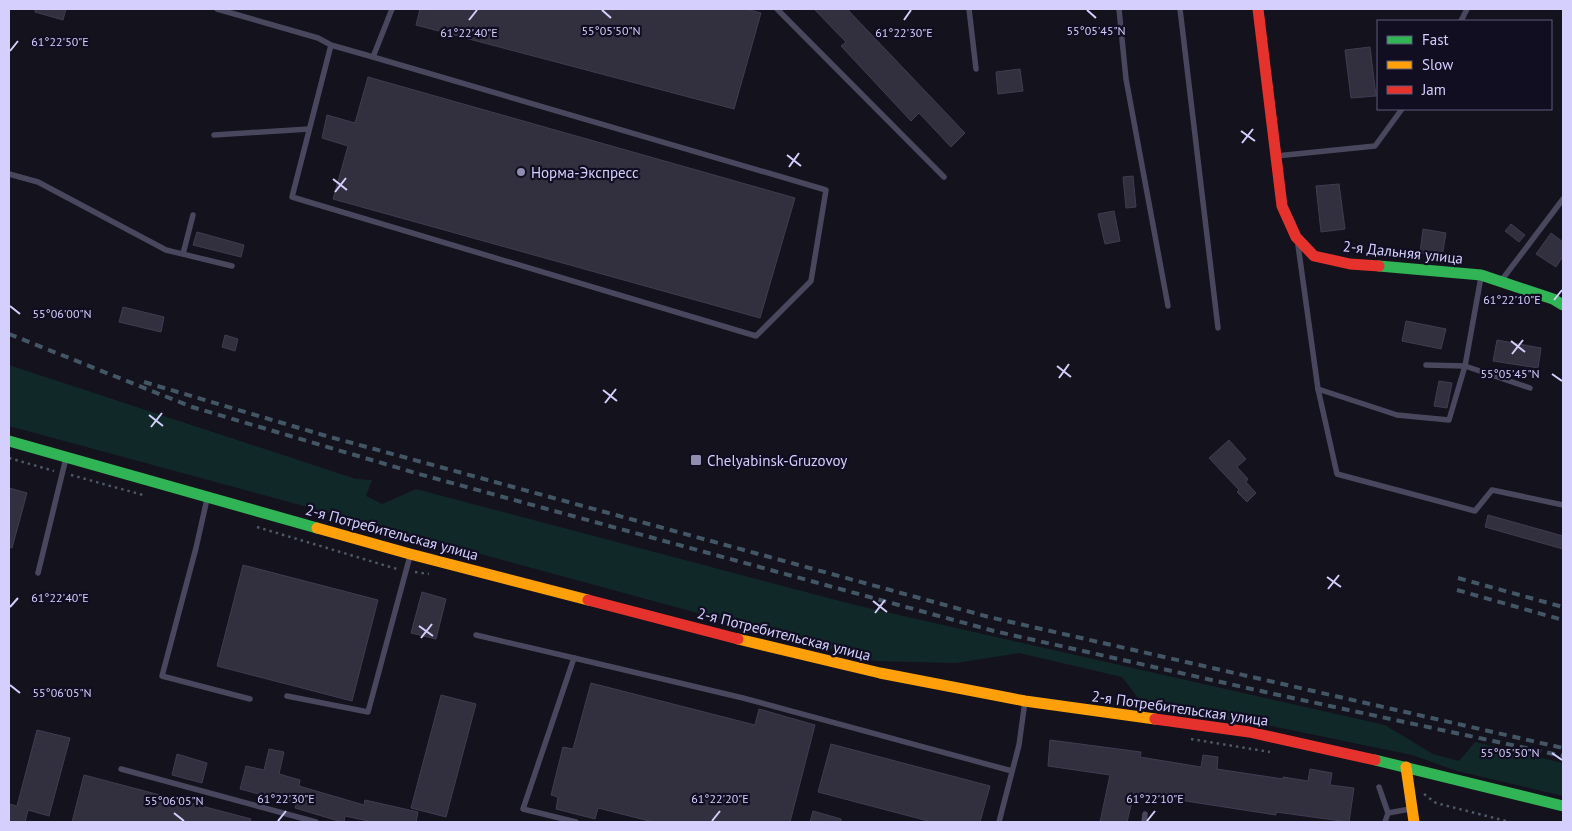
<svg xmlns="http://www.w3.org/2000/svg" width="1572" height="831" font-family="'PT Sans',sans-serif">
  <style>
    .green { fill: #112829 }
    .building { fill: #32303f; stroke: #403c51 }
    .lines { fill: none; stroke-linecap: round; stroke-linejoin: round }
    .path { stroke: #4b5967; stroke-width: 2.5; stroke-dasharray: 2.5 4; stroke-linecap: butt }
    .lane { stroke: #48475e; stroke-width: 5.5 }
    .fast { stroke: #30b455; stroke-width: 11 }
    .slow { stroke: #ff9f0a; stroke-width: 11 }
    .jam { stroke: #e5322d; stroke-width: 11 }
    .rail { stroke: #425666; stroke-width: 4; stroke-dasharray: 8 6; stroke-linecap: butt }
    .ticks { fill: none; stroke: #d5cffe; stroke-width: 2 }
    .poi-dot { fill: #918daf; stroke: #110e22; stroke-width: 2 }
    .labels { text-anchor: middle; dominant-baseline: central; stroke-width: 4.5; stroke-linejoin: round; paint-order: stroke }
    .poi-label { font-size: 15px; fill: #d5cffe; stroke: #110e22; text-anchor: start }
    .street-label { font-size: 15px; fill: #d5cffe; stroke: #110e22 }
    .ticks-label { font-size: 12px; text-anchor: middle; fill: #d5cffe; stroke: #110e22; stroke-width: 4.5; stroke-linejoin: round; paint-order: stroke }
  </style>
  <rect width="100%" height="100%" fill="#14121d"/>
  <polygon class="green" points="9,365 356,479 372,480 366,496 382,504 416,489 855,605 1385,725 1433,754 1459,761 1475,742 1563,763 1563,796 1457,771 1412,755 1257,723 1148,711 1122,677 1019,653 956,663 875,661 9,426"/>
  <g class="building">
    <polygon points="35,9 66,9 63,20 35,12"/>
    <polygon points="420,9 746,9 761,13 734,109 416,25"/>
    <polygon points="814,9 847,9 965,133 951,147 919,113 911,121 841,46 846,42"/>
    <polygon points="1370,47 1376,96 1351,98 1345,50"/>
    <polygon points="1020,69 1023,91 998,94 996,72"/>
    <polygon points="368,77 795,198 760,318 333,199 348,146 322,138 327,115 355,123"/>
    <polygon points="1133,176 1136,207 1126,208 1123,177"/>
    <polygon points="1339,184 1345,229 1321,232 1316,186"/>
    <polygon points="1114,211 1120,241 1105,244 1098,214"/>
    <polygon points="1511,224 1525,235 1519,242 1505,231"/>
    <polygon points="1423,229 1446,233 1442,257 1420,253"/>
    <polygon points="197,232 244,245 241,257 193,245"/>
    <polygon points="1551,233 1563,242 1563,256 1556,267 1536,254"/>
    <polygon points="123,307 164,317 161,332 119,322"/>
    <polygon points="1406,321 1446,329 1441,349 1402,341"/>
    <polygon points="225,335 238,339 235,351 222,347"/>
    <polygon points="1497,340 1541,348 1538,368 1493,361"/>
    <polygon points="1439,381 1452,383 1447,408 1434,406"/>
    <polygon points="1229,440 1246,459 1237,467 1248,479 1246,482 1256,493 1247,502 1237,492 1239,490 1209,458"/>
    <polygon points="9,488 27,493 12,548 9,547"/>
    <polygon points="1488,515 1563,536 1563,549 1485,527"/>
    <polygon points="243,565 378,600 352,701 217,666"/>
    <polygon points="422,592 446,599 436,639 411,633"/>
    <polygon points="591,683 755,725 759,709 815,725 790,822 653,822 598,808 595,819 556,809 558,797 551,795 563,747 573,749"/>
    <polygon points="441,695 476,704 446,817 411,808"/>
    <polygon points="37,730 70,738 49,816 28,810 25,822 9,822 9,804 17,806"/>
    <polygon points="1050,740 1141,752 1140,757 1201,767 1203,755 1218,757 1217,769 1283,779 1283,777 1308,781 1310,769 1332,773 1330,785 1354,788 1349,822 1276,812 1276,815 1134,793 1127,822 1100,822 1110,775 1048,766"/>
    <polygon points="831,744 990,786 980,822 932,822 818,792"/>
    <polygon points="269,749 284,752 279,774 300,780 299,786 364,805 365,800 418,812 416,822 373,822 345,816 344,822 342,822 295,808 296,804 240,789 246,766 264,770"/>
    <polygon points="177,754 207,763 202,783 172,775"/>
    <polygon points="84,775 251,819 250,822 72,822"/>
    <polygon points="813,811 841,819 841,822 810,822"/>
  </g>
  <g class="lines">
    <g class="path">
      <polyline points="9,458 54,471"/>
      <polyline points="71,475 143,495"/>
      <polyline points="257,527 397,569"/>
      <polyline points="415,572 429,574"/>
      <polyline points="1191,739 1270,752"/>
      <polyline points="1424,794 1436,803 1510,822"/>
    </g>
    <g class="lane">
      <polyline points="217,9 318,38 331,45 373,57 826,190 811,281 756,336 292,197 331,45"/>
      <polyline points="777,9 944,177"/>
      <polyline points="969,9 976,69"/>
      <polyline points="1119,9 1126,79 1168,306"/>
      <polyline points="1180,9 1218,328"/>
      <polyline points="1461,21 1467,9"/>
      <polyline points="373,57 392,9"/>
      <polyline points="214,135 309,129"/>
      <polyline points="1276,156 1375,146 1402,109"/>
      <polyline points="9,174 38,182 166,250 232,266"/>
      <polyline points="1298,245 1318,389 1337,474 1475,511 1492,490 1563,505"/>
      <polyline points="183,254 193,215"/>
      <polyline points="1501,281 1563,199"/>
      <polyline points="1426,365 1465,366 1530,388"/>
      <polyline points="1318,389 1397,415 1449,420 1465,366 1481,277"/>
      <polyline points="207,499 196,548 162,676 250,699"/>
      <polyline points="38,573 66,458"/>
      <polyline points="476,635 574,658"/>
      <polyline points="287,696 368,712 410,556"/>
      <polyline points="121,769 316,822"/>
      <polyline points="1379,787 1388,813"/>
      <polyline points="576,822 523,809 574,658 743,698 1012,771"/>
      <polyline points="999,822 1019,745 1025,701"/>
      <polyline points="1144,822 1145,814"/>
      <polyline points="1385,822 1388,813 1410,809"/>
    </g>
    <g class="fast">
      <polyline points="1379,266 1481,275 1553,299 1563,305"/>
      <polyline points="9,441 317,528"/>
      <polyline points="1375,760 1563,806"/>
    </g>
    <g class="slow">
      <polyline points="317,528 410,554 588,600"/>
      <polyline points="738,639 880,673 1025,701 1155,719"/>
      <polyline points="1406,767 1414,822"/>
    </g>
    <g class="jam">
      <polyline points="1258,9 1282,206 1296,237 1314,256 1350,264 1379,266"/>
      <polyline points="588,600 738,639"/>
      <polyline points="1155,719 1249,732 1375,760"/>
    </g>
    <g class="rail">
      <polyline points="9,334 192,407 419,474 994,631 1274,694 1563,756"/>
      <polyline points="144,382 323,435 989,617 1563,748"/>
      <polyline points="1458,578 1563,607"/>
      <polyline points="1457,590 1563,620"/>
    </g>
  </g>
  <path class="ticks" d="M602,10l9,8M1087,10l9,8M469,20l8,-10M904,20l7,-10M10,51l8,-10M1241,131l14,10M1242,143l11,-14M787,155l14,11M789,167l10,-14M333,179l14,11M335,192l11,-14M1554,300l8,-10M10,306l10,8M1511,341l14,11M1512,354l11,-14M1057,366l14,11M1552,374l10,7M1059,378l10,-14M603,390l14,11M605,403l11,-14M149,415l14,11M151,427l11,-14M1327,577l14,10M1328,589l11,-14M873,601l14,11M10,607l8,-9M875,613l10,-13M419,626l14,10M421,638l11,-14M10,685l10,8M1552,753l10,7M174,813l10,8M278,821l8,-10M712,821l8,-10M1147,821l8,-10"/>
  <g class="poi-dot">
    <circle cx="521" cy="172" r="5"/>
    <rect x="690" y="454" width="12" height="12" rx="2.5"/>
  </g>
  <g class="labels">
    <g class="poi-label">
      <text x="531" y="172">Норма-Экспресс</text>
      <text x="707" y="460">Chelyabinsk-Gruzovoy</text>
    </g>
    <g class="street-label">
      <text transform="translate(1403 252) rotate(6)">2-я Дальняя улица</text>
      <text transform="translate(392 532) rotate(15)">2-я Потребительская улица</text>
      <text transform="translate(784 634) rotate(14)">2-я Потребительская улица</text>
      <text transform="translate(1180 708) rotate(8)">2-я Потребительская улица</text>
    </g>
  </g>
  <g class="ticks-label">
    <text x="611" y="35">55°05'50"N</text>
    <text x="1096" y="35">55°05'45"N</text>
    <text x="469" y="37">61°22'40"E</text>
    <text x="904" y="37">61°22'30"E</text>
    <text x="60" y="46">61°22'50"E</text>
    <text x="1512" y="304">61°22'10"E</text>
    <text x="62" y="318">55°06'00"N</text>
    <text x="1510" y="378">55°05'45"N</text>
    <text x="60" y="602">61°22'40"E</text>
    <text x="62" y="697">55°06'05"N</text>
    <text x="1510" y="757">55°05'50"N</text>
    <text x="286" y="803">61°22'30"E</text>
    <text x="720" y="803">61°22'20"E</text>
    <text x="1155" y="803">61°22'10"E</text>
    <text x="174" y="805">55°06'05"N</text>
  </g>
  <rect width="1572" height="831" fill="none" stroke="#d5cffe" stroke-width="20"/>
  <rect x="1377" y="20" width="175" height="90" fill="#110e22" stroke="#5f5b7a"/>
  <rect x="1387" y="36" width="25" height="8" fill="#30b455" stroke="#5f5b7a"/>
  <text x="1422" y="45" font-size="15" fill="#d5cffe">Fast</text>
  <rect x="1387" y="61" width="25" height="8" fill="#ff9f0a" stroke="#5f5b7a"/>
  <text x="1422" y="70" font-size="15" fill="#d5cffe">Slow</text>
  <rect x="1387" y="86" width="25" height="8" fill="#e5322d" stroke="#5f5b7a"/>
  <text x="1422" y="95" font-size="15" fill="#d5cffe">Jam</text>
</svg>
